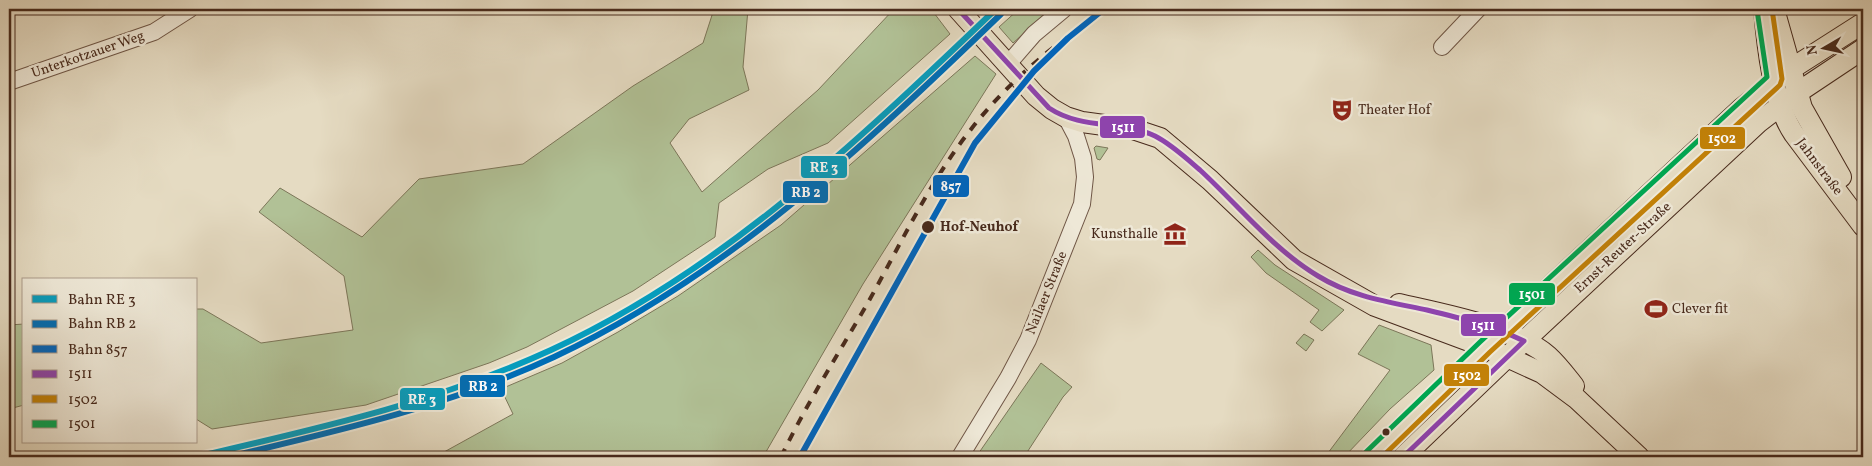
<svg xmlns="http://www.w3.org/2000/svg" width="1872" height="466" font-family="Vollkorn,serif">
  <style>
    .green { fill: #b1c196; stroke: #7c7659 }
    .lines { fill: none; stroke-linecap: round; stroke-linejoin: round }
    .minor-casing { stroke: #6f5646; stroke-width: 18 }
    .major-casing { stroke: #482a1c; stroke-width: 22 }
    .minor { stroke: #eee8d7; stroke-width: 16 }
    .major { stroke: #e5dbc2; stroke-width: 20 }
    .rail { stroke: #482a1c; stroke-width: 4; stroke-dasharray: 9 9; stroke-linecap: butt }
    .bus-1-casing { stroke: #eee8d7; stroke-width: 9 }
    .bus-2-casing { stroke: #eee8d7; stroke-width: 9 }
    .bus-3-casing { stroke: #eee8d7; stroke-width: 9 }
    .bus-1 { stroke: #8e44ad; stroke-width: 5 }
    .bus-2 { stroke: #c28108; stroke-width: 5 }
    .bus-3 { stroke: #00a651; stroke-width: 5 }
    .rail-1-casing { stroke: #eee8d7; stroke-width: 10 }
    .rail-2-casing { stroke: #eee8d7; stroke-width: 10 }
    .rail-3-casing { stroke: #eee8d7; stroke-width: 10 }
    .rail-1 { stroke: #079cbc; stroke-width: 6 }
    .rail-2 { stroke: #006db5; stroke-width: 6 }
    .rail-3 { stroke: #0065bd; stroke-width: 6 }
    .stop-dot { fill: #482a1c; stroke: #eee8d7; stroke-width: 2 }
    .labels { text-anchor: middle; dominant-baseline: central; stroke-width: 5; stroke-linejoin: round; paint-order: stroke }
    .street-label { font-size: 14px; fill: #482a1c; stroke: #eee8d7 }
    .poi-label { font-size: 14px; fill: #482a1c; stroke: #eee8d7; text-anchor: start }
    .stop-label { font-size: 14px; font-weight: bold; fill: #482a1c; stroke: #eee8d7; text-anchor: start }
    .line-badge { stroke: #eee8d7; stroke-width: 2 }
    .badge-label { font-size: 14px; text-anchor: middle; font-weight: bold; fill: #fff }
  </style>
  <rect width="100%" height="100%" fill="#e5dbc2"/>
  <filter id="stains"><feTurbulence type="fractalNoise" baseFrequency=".004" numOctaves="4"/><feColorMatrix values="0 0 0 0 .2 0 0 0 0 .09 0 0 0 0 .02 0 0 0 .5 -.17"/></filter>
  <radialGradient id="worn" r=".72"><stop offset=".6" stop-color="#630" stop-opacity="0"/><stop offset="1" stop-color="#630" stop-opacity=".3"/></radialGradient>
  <g class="green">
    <polygon points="714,9 748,9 743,67 749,90 689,119 670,143 702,192 818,90 894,9 931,9 950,34 828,143 768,169 719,203 715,237 633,291 527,347 489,363 366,405 212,429 196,419 196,309 203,309 261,343 353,330 344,276 259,212 280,188 362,237 419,179 523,164 633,86 703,43"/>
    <polygon points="1019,9 1051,9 1013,43 999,27"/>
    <polygon points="975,56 996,74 863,284 763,457 435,457 513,414 501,389 562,363 618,332 678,296 781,225"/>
    <polygon points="1096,146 1108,148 1100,160 1097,159 1094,148"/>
    <polygon points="1258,250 1275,265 1344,310 1322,331 1310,322 1319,310 1266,273 1251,257"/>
    <polygon points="24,324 24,405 9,409 9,325"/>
    <polygon points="1379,325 1431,345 1434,370 1390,409 1344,457 1325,457 1390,370 1358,354"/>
    <polygon points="1304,334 1314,340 1306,351 1296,343"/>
    <polygon points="1041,363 1072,387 1063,397 1024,457 976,457"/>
  </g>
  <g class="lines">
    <defs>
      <g id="minor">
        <polyline points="1442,47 1478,9"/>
        <polyline points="1008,64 1034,34 1064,9"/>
        <polyline points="9,82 154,32 190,9"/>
        <polyline points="960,457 1008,378 1028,340 1082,204 1085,177 1083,158 1076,136 1066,117"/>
      </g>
      <g id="major">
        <polyline points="958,9 1036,96 1052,109 1066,117 1082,122 1133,129 1160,138 1210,180 1294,260 1375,306 1485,347 1542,373 1577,399 1639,457"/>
        <path d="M1764,9c3,37 9,94 30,125l69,92"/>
        <polyline points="1774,9 1802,108 1841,177"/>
        <path d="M1399,304c43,10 116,23 149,52 10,9 18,20 26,30"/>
        <polyline points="1371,457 1485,347 1742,108 1791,69 1863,23"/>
        <polyline points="1403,457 1524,341 1759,122 1797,93 1863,49"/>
      </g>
    </defs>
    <use href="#minor" class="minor-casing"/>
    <use href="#major" class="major-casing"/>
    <use href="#minor" class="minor"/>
    <use href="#major" class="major"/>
    <path class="rail" d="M781,457c25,-52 56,-101 85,-151 34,-60 63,-124 106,-178 29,-37 64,-68 101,-96"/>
    <defs>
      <path id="bus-1" d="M958,9l91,99c33,22 72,12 106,28 16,8 31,22 45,34 39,36 73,79 118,106 34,21 71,26 109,34 33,8 66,16 97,31l-121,116"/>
      <polyline id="bus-2" points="1382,457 1490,352 1780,85 1782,79 1772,9"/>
      <polyline id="bus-3" points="1366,452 1480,342 1767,77 1757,10"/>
    </defs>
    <use href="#bus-1" class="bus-1-casing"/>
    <use href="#bus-2" class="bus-2-casing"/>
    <use href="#bus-3" class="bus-3-casing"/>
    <use href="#bus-1" class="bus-1"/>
    <use href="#bus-2" class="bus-2"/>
    <use href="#bus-3" class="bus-3"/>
    <defs>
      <path id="rail-1" d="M196,457c120,-28 242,-55 355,-107 172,-79 310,-212 445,-341"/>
      <path id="rail-2" d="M228,457c110,-26 223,-52 326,-100 173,-81 311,-212 447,-343"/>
      <polyline id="rail-3" points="800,457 975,143 1034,71 1068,38 1104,9"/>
    </defs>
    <use href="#rail-1" class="rail-1-casing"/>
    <use href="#rail-2" class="rail-2-casing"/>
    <use href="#rail-3" class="rail-3-casing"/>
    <use href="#rail-1" class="rail-1"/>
    <use href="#rail-2" class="rail-2"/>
    <use href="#rail-3" class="rail-3"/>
  </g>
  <defs>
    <symbol id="theatre-bare" viewBox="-9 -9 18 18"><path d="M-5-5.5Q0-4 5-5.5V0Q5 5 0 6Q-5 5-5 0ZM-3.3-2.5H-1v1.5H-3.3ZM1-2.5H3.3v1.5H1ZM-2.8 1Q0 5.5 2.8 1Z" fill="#8f2418" stroke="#eee8d7" stroke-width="2.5" paint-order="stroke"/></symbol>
    <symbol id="museum-bare" viewBox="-9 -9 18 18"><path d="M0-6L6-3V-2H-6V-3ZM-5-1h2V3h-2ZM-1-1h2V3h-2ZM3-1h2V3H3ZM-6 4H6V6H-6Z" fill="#8f2418" stroke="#eee8d7" stroke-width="2.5" paint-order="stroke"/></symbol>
    <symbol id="stadium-bare" viewBox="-9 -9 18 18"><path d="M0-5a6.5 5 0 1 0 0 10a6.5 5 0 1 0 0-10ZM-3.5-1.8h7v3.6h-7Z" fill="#8f2418" stroke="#eee8d7" stroke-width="2.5" paint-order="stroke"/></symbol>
  </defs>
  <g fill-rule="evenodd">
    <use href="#theatre-bare" x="1326" y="94" width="32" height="32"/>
    <use href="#museum-bare" x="1159" y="218" width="32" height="32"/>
    <use href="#stadium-bare" x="1640" y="293" width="32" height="32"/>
  </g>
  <g class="stop-dot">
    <circle cx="928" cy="227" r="7"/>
    <circle cx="1386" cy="432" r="4.5"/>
  </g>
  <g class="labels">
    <g class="street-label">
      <text transform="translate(88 55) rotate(-19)">Unterkotzauer Weg</text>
      <text transform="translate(1819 167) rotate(53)">Jahnstraße</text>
      <text transform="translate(1623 248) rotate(-43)">Ernst-Reuter-Straße</text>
      <text transform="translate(1047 293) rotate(-68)">Nailaer Straße</text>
    </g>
    <g class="poi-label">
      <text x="1358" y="110">Theater Hof</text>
      <text x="1158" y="234" text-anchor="end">Kunsthalle</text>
      <text x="1672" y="309">Clever fit</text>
    </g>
    <g class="stop-label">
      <text x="940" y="227">Hof-Neuhof</text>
    </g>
  </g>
  <g class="line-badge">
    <rect x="1099" y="115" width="47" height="24" rx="5" fill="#8e44ad"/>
    <rect x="1699" y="126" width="47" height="24" rx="5" fill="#c28108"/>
    <rect x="800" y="155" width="48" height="24" rx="5" fill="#079cbc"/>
    <rect x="932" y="174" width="38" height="24" rx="5" fill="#0065bd"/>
    <rect x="782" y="180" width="47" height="24" rx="5" fill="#006db5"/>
    <rect x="1508" y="282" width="48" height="24" rx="5" fill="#00a651"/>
    <rect x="1460" y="313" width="47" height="24" rx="5" fill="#8e44ad"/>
    <rect x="1443" y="363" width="47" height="24" rx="5" fill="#c28108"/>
    <rect x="459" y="374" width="47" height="24" rx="5" fill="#006db5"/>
    <rect x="399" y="387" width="47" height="24" rx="5" fill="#079cbc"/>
  </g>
  <g class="badge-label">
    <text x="1123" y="132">1511</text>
    <text x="1722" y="143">1502</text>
    <text x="824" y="172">RE 3</text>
    <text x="951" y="191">857</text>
    <text x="806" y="197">RB 2</text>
    <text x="1532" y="299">1501</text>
    <text x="1483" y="330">1511</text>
    <text x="1467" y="380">1502</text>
    <text x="483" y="391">RB 2</text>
    <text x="422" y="404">RE 3</text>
  </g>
  <rect width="1872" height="466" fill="none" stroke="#e5dbc2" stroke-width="30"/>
  <rect x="10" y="10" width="1852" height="446" fill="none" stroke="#482a1c" stroke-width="2.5"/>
  <rect x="15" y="15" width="1842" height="436" fill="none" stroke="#482a1c"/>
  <rect x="22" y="278" width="175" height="165" fill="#eee8d7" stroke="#ac9c8c"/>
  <rect x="32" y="295" width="25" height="8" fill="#079cbc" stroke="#ac9c8c"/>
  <text x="68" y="304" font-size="15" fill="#482a1c">Bahn RE 3</text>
  <rect x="32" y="320" width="25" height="8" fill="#006db5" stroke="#ac9c8c"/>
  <text x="68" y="328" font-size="15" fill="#482a1c">Bahn RB 2</text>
  <rect x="32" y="345" width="25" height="8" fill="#0065bd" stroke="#ac9c8c"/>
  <text x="68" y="354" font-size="15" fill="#482a1c">Bahn 857</text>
  <rect x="32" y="370" width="25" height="8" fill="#8e44ad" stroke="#ac9c8c"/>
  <text x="68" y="378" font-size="15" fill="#482a1c">1511</text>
  <rect x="32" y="395" width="25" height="8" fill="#c28108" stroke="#ac9c8c"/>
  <text x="68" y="404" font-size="15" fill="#482a1c">1502</text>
  <rect x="32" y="420" width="25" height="8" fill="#00a651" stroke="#ac9c8c"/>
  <text x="68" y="428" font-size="15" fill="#482a1c">1501</text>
  <g transform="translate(1824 48) rotate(261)" stroke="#eee8d7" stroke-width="4" paint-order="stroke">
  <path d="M0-4L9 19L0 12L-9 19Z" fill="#482a1c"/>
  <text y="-8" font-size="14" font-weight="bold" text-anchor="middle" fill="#482a1c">N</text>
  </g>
  <rect width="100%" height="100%" filter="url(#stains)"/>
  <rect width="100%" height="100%" fill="url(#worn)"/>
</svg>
